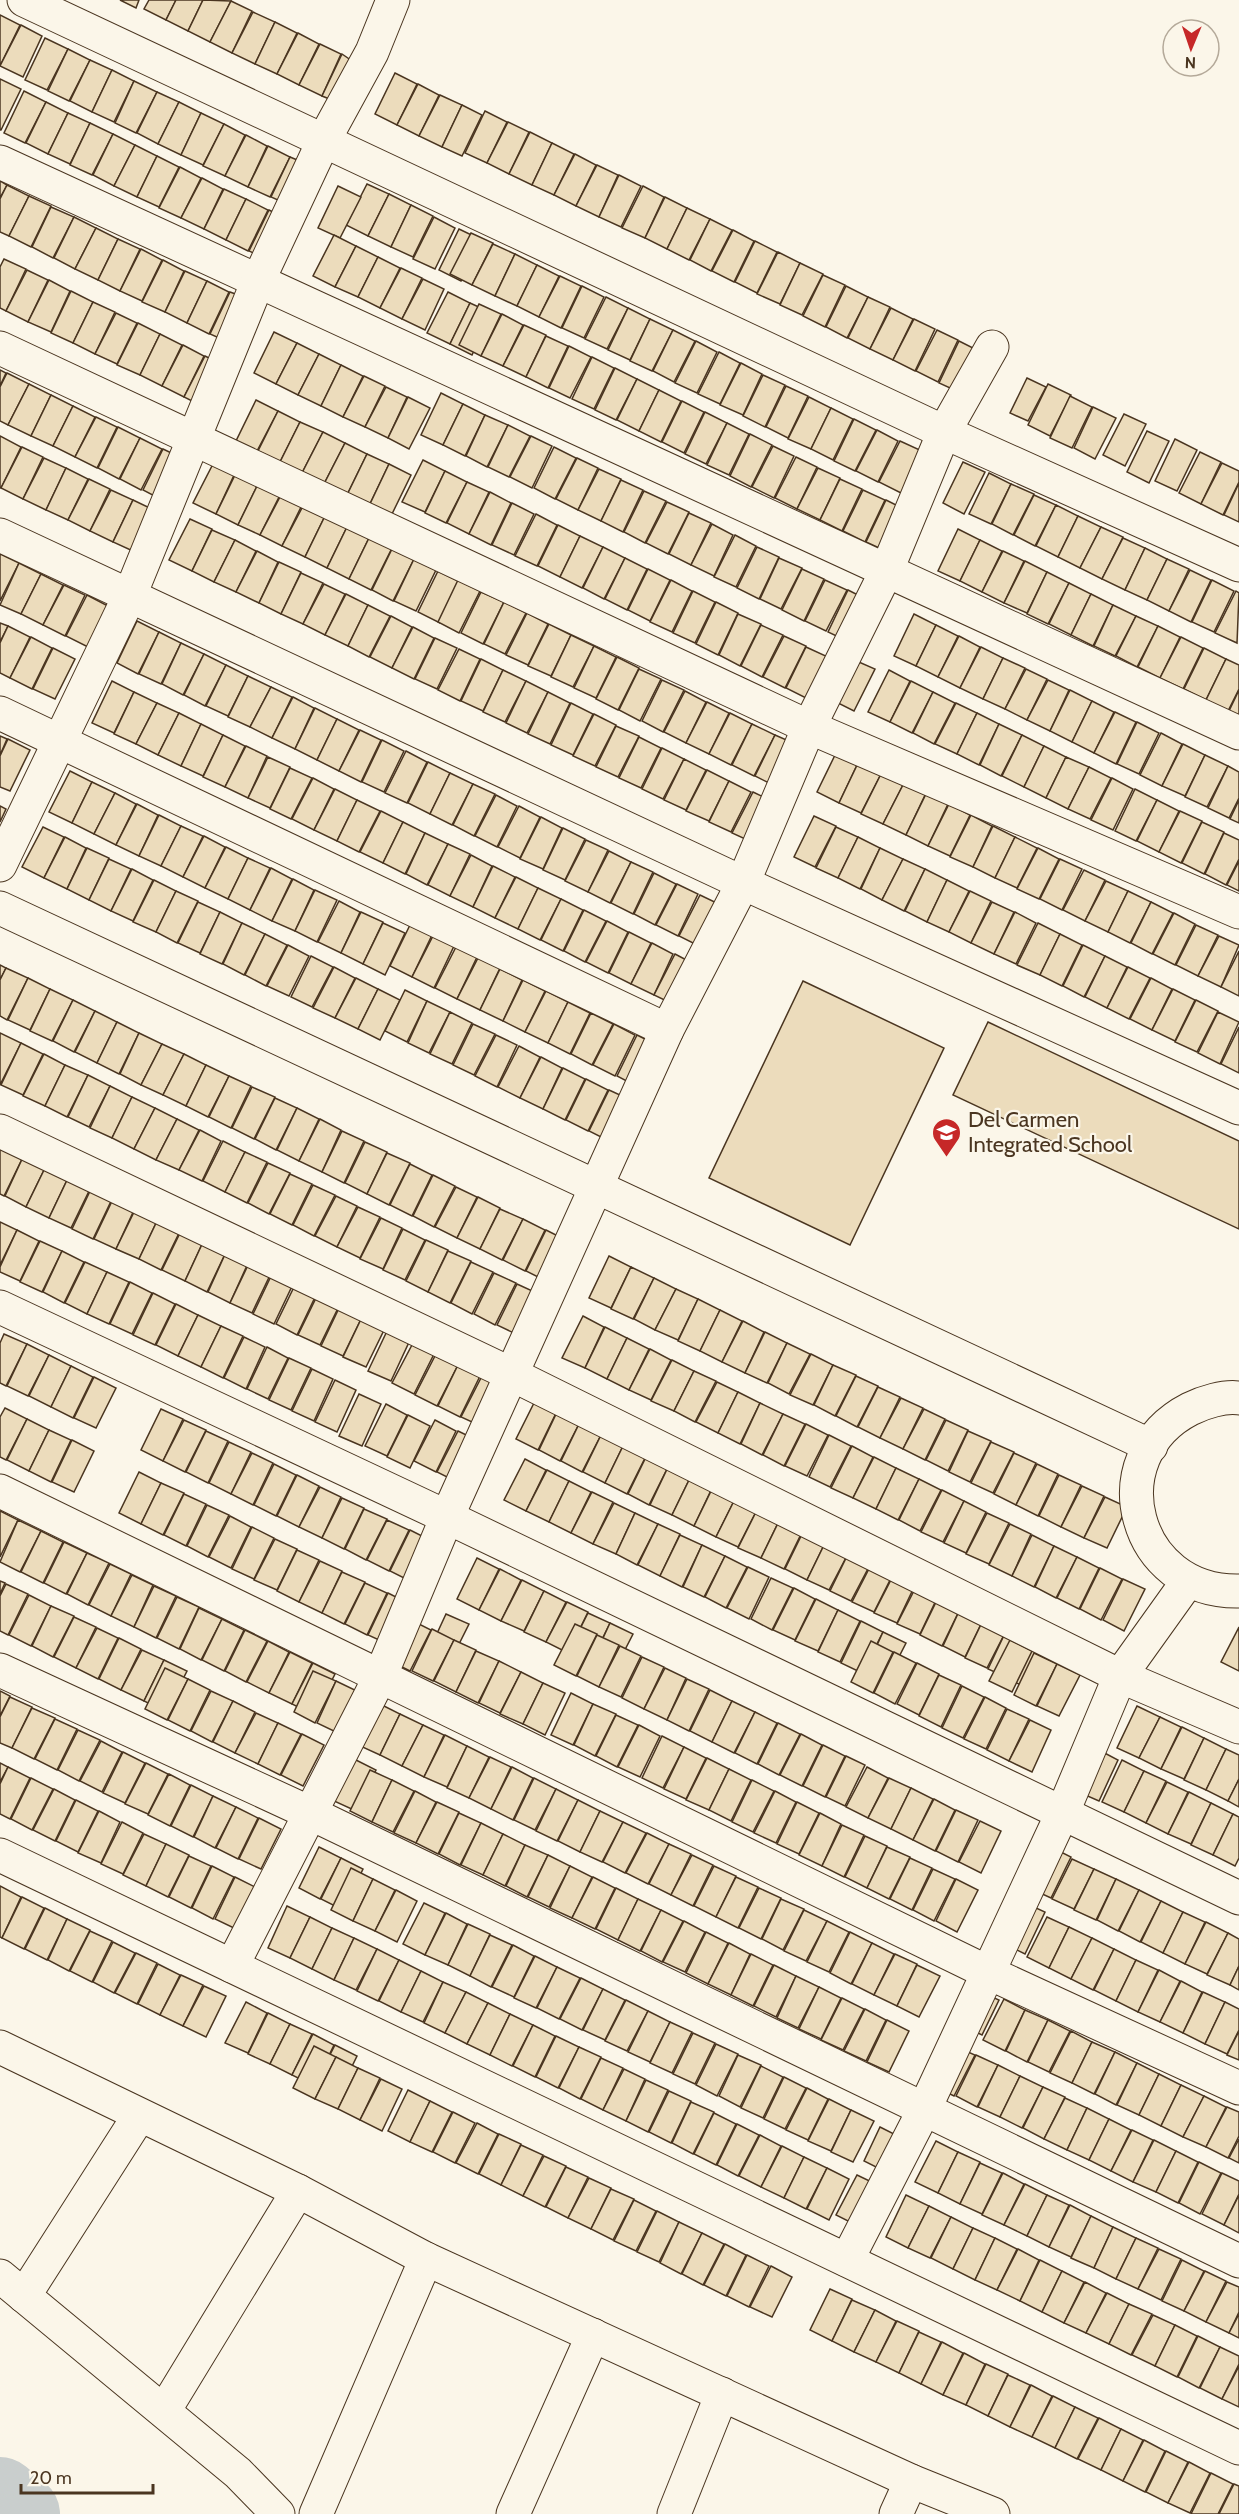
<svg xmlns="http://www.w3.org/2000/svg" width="1239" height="2514" font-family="Cabin,sans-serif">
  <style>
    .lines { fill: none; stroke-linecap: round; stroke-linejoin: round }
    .river { stroke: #c9cecd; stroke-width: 80 }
    .building { fill: #ecdcbc; stroke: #4a3520; stroke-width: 1.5 }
    .minor-casing { stroke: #4a3520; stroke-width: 35 }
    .minor { stroke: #fbf6e9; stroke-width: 33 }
    .labels { text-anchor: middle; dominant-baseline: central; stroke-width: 4.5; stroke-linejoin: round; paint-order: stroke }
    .poi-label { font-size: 22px; fill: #4a3520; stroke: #fbf6e9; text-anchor: start }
  </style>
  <rect width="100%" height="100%" fill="#fbf6e9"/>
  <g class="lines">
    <polyline class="river" points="0,2497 20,2514"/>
  </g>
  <g class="building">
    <polygon points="120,0 139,0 136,8"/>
    <polygon points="149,0 176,0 166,20 144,9"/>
    <polygon points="176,0 203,0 188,31 166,20"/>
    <polygon points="203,0 231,1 210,42 188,31"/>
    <polygon points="231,1 252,11 232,53 210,42"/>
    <polygon points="253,12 275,22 255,64 232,53"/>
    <polygon points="0,15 20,25 0,66"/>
    <polygon points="275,22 297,33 277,74 255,64"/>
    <polygon points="21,25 42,36 23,77 0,66"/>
    <polygon points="298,33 319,44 299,85 277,74"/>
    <polygon points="45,38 68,49 47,90 25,80"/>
    <polygon points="320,44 341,54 322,96 299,85"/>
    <polygon points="68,49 90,60 69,101 48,91"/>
    <polygon points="342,54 355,63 337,102 322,96"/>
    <polygon points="90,60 112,70 92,112 70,101"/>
    <polygon points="112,70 134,81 114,122 92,112"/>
    <polygon points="395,73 417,84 397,125 375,114"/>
    <polygon points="0,79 21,89 1,130 0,130"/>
    <polygon points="134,81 157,92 136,133 115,123"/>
    <polygon points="418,84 439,95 419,136 397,125"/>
    <polygon points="24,91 46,102 25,143 4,133"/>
    <polygon points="157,92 179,102 158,144 137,133"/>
    <polygon points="440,95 462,105 442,147 419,136"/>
    <polygon points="46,102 68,113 48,154 26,143"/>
    <polygon points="179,102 201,113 181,155 158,144"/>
    <polygon points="462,105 482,115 462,156 442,147"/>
    <polygon points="485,111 507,122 487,163 465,153"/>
    <polygon points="68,113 90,123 70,164 48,154"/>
    <polygon points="201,113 224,124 203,165 181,155"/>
    <polygon points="508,122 529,132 509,174 487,163"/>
    <polygon points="90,123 113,134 92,175 70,165"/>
    <polygon points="224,124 245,135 225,176 203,166"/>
    <polygon points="530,132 552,143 532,185 509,174"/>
    <polygon points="113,134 135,145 114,186 93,175"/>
    <polygon points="246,135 267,146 248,187 225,176"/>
    <polygon points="552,143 574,154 554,195 532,185"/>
    <polygon points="135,145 157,156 137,197 114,186"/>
    <polygon points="268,146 290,157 270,197 248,187"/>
    <polygon points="575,154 596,165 576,206 554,195"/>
    <polygon points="157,156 179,167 159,207 137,197"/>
    <polygon points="290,157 307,164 289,205 271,197"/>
    <polygon points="597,165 618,175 599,217 576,206"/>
    <polygon points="180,167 201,178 181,218 159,208"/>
    <polygon points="619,175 641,186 621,227 599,217"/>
    <polygon points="202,178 223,189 204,229 181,218"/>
    <polygon points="0,181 7,185 0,198"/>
    <polygon points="367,184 389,194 368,236 346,225"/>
    <polygon points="7,185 29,196 9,236 0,232 0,199"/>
    <polygon points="338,186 361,197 340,238 318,228"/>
    <polygon points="643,186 664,197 645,238 622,228"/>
    <polygon points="224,189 246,199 226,240 204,229"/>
    <polygon points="389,194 411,205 391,247 368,236"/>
    <polygon points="29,196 51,206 31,247 9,236"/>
    <polygon points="665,197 687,208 667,249 645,238"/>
    <polygon points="246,199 268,210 248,251 226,240"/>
    <polygon points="411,205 433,216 413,257 391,247"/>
    <polygon points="51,207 74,217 53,258 32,247"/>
    <polygon points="687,208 710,219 689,260 667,249"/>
    <polygon points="269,210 285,218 264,258 249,251"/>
    <polygon points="74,217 96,228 75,269 54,258"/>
    <polygon points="434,217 455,228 435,269 413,259"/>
    <polygon points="710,219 732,230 711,271 690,260"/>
    <polygon points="96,228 118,239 98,280 75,269"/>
    <polygon points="459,229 482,240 461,281 439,270"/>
    <polygon points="733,230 754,241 734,282 712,271"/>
    <polygon points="471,233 493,243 472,285 450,274"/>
    <polygon points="334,235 356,246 335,287 313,276"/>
    <polygon points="118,239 140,249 120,291 98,280"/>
    <polygon points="755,241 777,252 757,293 735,282"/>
    <polygon points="493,244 515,254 495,296 472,285"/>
    <polygon points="356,246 378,257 358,297 335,287"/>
    <polygon points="141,249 162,260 142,301 120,291"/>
    <polygon points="778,252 800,263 780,304 757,294"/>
    <polygon points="515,254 537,265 517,306 495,296"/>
    <polygon points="378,257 400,268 380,308 358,297"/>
    <polygon points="4,259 26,269 6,311 0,308 0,267"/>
    <polygon points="163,260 184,271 165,312 142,302"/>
    <polygon points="800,263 823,274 802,315 780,305"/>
    <polygon points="537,265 559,276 539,317 517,306"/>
    <polygon points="401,268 422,278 402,319 380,308"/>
    <polygon points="27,270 48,280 28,322 6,311"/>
    <polygon points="185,271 207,281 187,323 165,312"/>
    <polygon points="823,275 845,285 825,327 803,316"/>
    <polygon points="560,276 581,286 561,328 539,317"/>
    <polygon points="423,279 444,289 425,330 402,319"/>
    <polygon points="49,280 70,291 51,332 28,322"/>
    <polygon points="207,281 229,292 209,334 187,323"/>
    <polygon points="582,286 604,297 584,338 562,328"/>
    <polygon points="846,286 868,297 847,338 826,327"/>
    <polygon points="71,291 93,302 73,343 51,333"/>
    <polygon points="230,292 249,299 228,342 210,334"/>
    <polygon points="448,292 470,303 450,344 427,333"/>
    <polygon points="606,297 628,308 607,349 585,339"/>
    <polygon points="868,297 890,307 870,349 848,338"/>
    <polygon points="93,302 115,312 95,354 73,343"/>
    <polygon points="470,303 492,313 472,355 450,344"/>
    <polygon points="479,304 501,314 481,356 459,345"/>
    <polygon points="628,308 650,319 630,360 608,350"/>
    <polygon points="891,308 913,319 893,360 870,349"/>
    <polygon points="116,313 137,323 117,364 95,354"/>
    <polygon points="502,314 523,325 503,366 481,356"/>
    <polygon points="650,319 673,330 652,371 630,361"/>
    <polygon points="914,319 935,329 915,371 893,360"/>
    <polygon points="138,323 160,334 140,375 117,365"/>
    <polygon points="524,325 546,335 526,377 503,366"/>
    <polygon points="673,330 695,341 674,382 653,371"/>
    <polygon points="937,330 958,340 938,382 916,371"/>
    <polygon points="274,332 297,343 276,384 254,373"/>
    <polygon points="160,334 182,345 162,386 140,375"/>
    <polygon points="546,336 568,346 548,388 526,377"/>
    <polygon points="696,341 717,352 697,393 675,383"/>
    <polygon points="959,341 981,352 961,393 939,383"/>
    <polygon points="297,343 319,354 298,395 276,384"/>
    <polygon points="183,345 204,356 184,397 162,386"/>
    <polygon points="569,346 591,357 570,398 549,388"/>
    <polygon points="719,352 740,363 720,404 698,394"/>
    <polygon points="319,354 341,365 321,406 298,395"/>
    <polygon points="205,356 221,364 202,406 184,397"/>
    <polygon points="592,357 614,368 594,409 572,399"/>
    <polygon points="741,363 762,374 743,415 720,405"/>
    <polygon points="341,365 363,376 343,417 321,406"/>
    <polygon points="615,368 637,379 616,420 595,410"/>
    <polygon points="0,370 6,373 0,386"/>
    <polygon points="7,373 29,384 8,425 0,421 0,387"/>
    <polygon points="763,375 785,385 765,427 743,416"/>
    <polygon points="364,376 385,386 365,427 343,417"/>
    <polygon points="1027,378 1046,387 1028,421 1010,413"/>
    <polygon points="637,379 659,390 639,431 617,420"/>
    <polygon points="29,384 51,395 31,436 8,425"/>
    <polygon points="1048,384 1071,395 1050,436 1028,425"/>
    <polygon points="786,386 808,396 788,438 766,427"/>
    <polygon points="386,387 407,397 388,438 365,427"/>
    <polygon points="659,390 681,401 661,442 639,431"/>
    <polygon points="441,393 463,404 443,445 421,435"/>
    <polygon points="51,395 73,406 53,446 31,436"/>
    <polygon points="1070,396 1092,407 1072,448 1050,438"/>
    <polygon points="408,397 430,408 409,449 388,438"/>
    <polygon points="809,397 831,408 811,449 788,439"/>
    <polygon points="256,400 278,411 257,451 236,441"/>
    <polygon points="682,401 704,412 684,453 662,442"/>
    <polygon points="463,404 485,415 465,456 443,445"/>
    <polygon points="73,406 95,417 75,457 53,446"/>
    <polygon points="1093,407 1116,418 1095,459 1074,448"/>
    <polygon points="831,408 853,419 833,460 811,449"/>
    <polygon points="278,411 300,422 280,462 258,451"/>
    <polygon points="705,412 727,423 706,464 685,454"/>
    <polygon points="1124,414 1146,424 1125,466 1103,455"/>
    <polygon points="485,415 508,425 487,467 466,456"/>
    <polygon points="96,417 117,427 97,468 75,457"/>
    <polygon points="854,419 876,430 855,471 834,461"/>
    <polygon points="300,422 323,432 302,473 280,462"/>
    <polygon points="727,423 749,434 729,475 707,465"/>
    <polygon points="508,425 530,436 509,477 488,467"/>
    <polygon points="118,427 140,438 119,479 98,468"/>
    <polygon points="877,430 898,441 878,482 856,471"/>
    <polygon points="1147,431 1169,441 1149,483 1127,472"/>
    <polygon points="323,432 345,443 324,484 302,473"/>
    <polygon points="750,434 772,445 751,487 730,476"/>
    <polygon points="0,436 21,447 1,488 0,487"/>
    <polygon points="531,436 552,446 532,488 510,477"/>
    <polygon points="140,438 162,449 141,490 120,479"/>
    <polygon points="1175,439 1197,450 1177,491 1155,481"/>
    <polygon points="900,441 922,451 901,493 879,482"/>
    <polygon points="345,443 367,454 347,495 324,484"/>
    <polygon points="773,446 794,456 774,498 752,487"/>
    <polygon points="22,447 43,457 23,499 1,488"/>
    <polygon points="554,447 576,458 555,499 534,488"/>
    <polygon points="163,449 182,458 164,501 143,490"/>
    <polygon points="1200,452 1221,462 1201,504 1179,493"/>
    <polygon points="367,454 389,464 369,506 347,495"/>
    <polygon points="796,457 817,467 797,509 775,498"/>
    <polygon points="44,458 66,468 46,510 23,499"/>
    <polygon points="577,458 598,468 578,510 556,499"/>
    <polygon points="423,460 445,471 425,512 402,502"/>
    <polygon points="214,462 235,473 216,514 193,503"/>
    <polygon points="963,462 985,472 964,514 943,503"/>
    <polygon points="1222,463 1239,471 1239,482 1223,515 1201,504"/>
    <polygon points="389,464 411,475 391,516 369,506"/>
    <polygon points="66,468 88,479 68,520 46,510"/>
    <polygon points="818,468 840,478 820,520 797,509"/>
    <polygon points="599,469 621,479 601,521 578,510"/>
    <polygon points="445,471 467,482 446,523 425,513"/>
    <polygon points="236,473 258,484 238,525 216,514"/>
    <polygon points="989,473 1011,484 991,524 969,514"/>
    <polygon points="89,479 110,489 90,531 68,520"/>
    <polygon points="840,479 862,489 842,531 820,520"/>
    <polygon points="621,480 643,490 623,532 601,521"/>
    <polygon points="467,482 489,492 469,534 447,523"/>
    <polygon points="1239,483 1239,522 1224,515"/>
    <polygon points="258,484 280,495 260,535 238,525"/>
    <polygon points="1011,484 1034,494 1013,535 992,524"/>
    <polygon points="111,490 133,500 113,542 90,531"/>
    <polygon points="863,490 885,500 865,542 843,531"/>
    <polygon points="644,491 666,501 645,543 624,532"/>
    <polygon points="490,492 511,503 491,545 469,534"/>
    <polygon points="281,495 302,505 282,546 260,535"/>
    <polygon points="1034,495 1056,505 1035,546 1014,535"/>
    <polygon points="133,500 156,511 135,552 113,542"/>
    <polygon points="886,500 908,511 888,552 866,542"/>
    <polygon points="667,502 689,512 668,554 646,543"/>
    <polygon points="512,503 534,514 514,555 492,545"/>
    <polygon points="1056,505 1078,516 1058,557 1036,546"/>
    <polygon points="303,506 325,516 305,557 282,546"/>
    <polygon points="689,513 711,523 691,565 669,554"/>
    <polygon points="536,514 557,525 537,566 515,556"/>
    <polygon points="325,516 347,527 327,568 305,557"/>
    <polygon points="1078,516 1101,527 1080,568 1058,557"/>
    <polygon points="190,519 212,529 192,571 169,560"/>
    <polygon points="712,524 733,535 714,576 691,565"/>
    <polygon points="558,525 580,536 560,577 538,566"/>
    <polygon points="347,527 369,538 349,579 327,568"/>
    <polygon points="1101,527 1123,537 1102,579 1080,568"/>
    <polygon points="958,529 980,540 960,581 938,571"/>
    <polygon points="212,530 235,540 214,582 192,571"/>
    <polygon points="735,535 756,546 736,587 714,577"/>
    <polygon points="580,536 603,547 582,588 560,577"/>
    <polygon points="369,538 392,548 371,590 349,579"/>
    <polygon points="1123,538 1145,548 1125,590 1102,579"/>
    <polygon points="235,540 256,551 236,592 214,582"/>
    <polygon points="980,540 1002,551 982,592 960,581"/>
    <polygon points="603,547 625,558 604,599 583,588"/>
    <polygon points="757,547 779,557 759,599 737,588"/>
    <polygon points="1145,548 1167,559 1147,600 1125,590"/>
    <polygon points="392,549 414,559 393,601 372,590"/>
    <polygon points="257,551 278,562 259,603 236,592"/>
    <polygon points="1003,551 1024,561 1004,603 982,592"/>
    <polygon points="0,554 19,563 0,601"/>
    <polygon points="625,558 647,569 627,610 605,599"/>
    <polygon points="779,558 802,568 781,609 760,599"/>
    <polygon points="414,559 436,570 416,611 394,601"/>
    <polygon points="1167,559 1189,569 1169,611 1147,600"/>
    <polygon points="1025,561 1047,572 1027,613 1004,603"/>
    <polygon points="279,562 301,572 281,614 259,603"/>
    <polygon points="19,563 41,574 21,614 0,605"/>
    <polygon points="648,569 670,580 650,621 628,610"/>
    <polygon points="802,569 824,579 804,621 782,610"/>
    <polygon points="1190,570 1211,580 1191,622 1169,611"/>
    <polygon points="438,571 460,582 440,623 418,612"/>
    <polygon points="1047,572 1069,583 1048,624 1027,614"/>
    <polygon points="301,573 323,583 303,624 281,614"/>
    <polygon points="41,574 63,585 43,625 21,614"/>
    <polygon points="458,580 480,591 459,633 438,622"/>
    <polygon points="671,580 692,591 672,632 650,622"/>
    <polygon points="825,580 847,590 826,631 805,621"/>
    <polygon points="1212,580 1234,591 1214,632 1192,622"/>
    <polygon points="1069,583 1091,594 1071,635 1049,624"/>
    <polygon points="324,584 345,594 325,635 303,624"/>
    <polygon points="64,585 85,595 65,636 43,625"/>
    <polygon points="848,590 870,601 849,642 828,632"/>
    <polygon points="693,591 715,602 695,643 673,633"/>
    <polygon points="1236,591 1239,593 1237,643 1215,633"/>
    <polygon points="481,592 504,602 483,644 461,633"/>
    <polygon points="346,594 368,605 348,646 325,635"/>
    <polygon points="1091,594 1113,605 1093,646 1071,635"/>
    <polygon points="87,595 108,606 88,647 66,636"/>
    <polygon points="504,602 526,613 505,654 484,644"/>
    <polygon points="716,602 738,613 718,655 696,644"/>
    <polygon points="368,605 390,616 369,657 348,646"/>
    <polygon points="1113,605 1136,616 1115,656 1094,646"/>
    <polygon points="527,613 548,624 528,665 506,655"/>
    <polygon points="738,614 761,624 740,666 719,655"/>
    <polygon points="914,614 936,625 916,666 894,656"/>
    <polygon points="391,616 412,627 392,668 370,657"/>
    <polygon points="1136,616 1158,626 1137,667 1116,656"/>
    <polygon points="137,621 159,632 138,674 117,663"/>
    <polygon points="0,623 8,626 0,642"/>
    <polygon points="549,624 571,635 551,676 528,666"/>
    <polygon points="761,625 783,635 762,677 741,666"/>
    <polygon points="936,625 958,636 938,677 916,666"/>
    <polygon points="8,626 30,637 10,678 0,673 0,643"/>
    <polygon points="1158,626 1180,637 1160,678 1138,667"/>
    <polygon points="413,627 434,638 414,679 392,668"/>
    <polygon points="159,632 181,643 161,684 139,674"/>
    <polygon points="571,635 594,646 573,687 551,677"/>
    <polygon points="784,636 806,646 785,688 763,677"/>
    <polygon points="959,636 980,647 960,688 938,677"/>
    <polygon points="31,637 52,648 32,689 10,678"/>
    <polygon points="1181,637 1203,648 1183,689 1160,678"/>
    <polygon points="435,638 457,648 437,689 415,679"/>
    <polygon points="181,643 204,654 183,695 162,684"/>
    <polygon points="594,646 616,657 596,698 574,688"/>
    <polygon points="806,647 828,657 808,699 786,688"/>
    <polygon points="981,647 1003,658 983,699 960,688"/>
    <polygon points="53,648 75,659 55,699 33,689"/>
    <polygon points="1204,648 1226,659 1206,700 1184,689"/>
    <polygon points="459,649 480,659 460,701 438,690"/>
    <polygon points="204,654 226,665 205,706 184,695"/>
    <polygon points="617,657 639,668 618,710 596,699"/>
    <polygon points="1003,658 1025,668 1005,709 983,699"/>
    <polygon points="481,659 503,670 483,711 461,701"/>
    <polygon points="852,659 875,669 854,711 832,700"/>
    <polygon points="1226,659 1239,665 1239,689 1228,711 1206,700"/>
    <polygon points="226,665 248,676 228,716 206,706"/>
    <polygon points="639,669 661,679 640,721 619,710"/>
    <polygon points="1026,669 1047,679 1027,720 1005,709"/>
    <polygon points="503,670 526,681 505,722 483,712"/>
    <polygon points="889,670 910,681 890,722 868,712"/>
    <polygon points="248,676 271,687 250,727 228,717"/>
    <polygon points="662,680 684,690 663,732 642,721"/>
    <polygon points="1048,680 1069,690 1050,731 1027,720"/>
    <polygon points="112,681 134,692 114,733 92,723"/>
    <polygon points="526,681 548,692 527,733 506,723"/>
    <polygon points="911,681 933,692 912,733 890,722"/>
    <polygon points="271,687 292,697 272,738 250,727"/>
    <polygon points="1070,690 1092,701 1072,742 1050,731"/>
    <polygon points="1239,690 1239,716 1229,711"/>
    <polygon points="685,691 706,702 686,743 664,732"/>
    <polygon points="134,692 157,703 136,744 114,734"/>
    <polygon points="548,692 570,703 550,744 528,734"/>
    <polygon points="933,692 955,703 934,744 913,733"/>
    <polygon points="293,697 314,708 295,749 272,738"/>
    <polygon points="1092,701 1114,712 1094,753 1072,742"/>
    <polygon points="707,702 729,713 709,754 686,743"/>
    <polygon points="157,703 179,713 158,755 136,744"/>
    <polygon points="571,703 593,714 573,755 551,745"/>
    <polygon points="956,703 977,713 957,754 935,744"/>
    <polygon points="315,708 337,719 317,760 295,749"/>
    <polygon points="1115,712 1136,722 1116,764 1094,753"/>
    <polygon points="179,713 201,724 181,766 158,755"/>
    <polygon points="730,713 752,724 731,765 709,754"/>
    <polygon points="977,713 999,724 979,765 957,754"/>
    <polygon points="594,714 616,725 595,766 573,756"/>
    <polygon points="337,719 359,730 339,771 317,760"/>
    <polygon points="1137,722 1159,733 1139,774 1117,764"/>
    <polygon points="201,724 223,735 203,776 181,766"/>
    <polygon points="752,724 775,735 754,776 732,765"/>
    <polygon points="999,724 1022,735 1001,776 980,765"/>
    <polygon points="616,726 639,736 618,777 596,767"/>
    <polygon points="360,730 381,740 361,782 339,771"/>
    <polygon points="1161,733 1182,744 1162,786 1140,775"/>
    <polygon points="223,735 245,746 225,787 203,777"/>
    <polygon points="775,735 798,745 777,787 755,776"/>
    <polygon points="1022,735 1044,746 1024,787 1002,776"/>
    <polygon points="0,736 7,739 0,755"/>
    <polygon points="639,737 661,748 641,788 619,778"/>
    <polygon points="8,739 30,750 10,791 0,787 0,756"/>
    <polygon points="382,740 404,751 384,792 362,782"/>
    <polygon points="1183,744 1205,755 1185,796 1162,786"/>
    <polygon points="246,746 267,756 248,798 225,787"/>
    <polygon points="1044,746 1066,757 1046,798 1024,787"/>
    <polygon points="662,748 684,759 663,799 642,789"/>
    <polygon points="406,751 427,762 407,803 385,793"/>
    <polygon points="837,751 859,761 839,803 817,792"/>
    <polygon points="1205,755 1228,766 1207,807 1185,797"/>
    <polygon points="268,757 290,767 270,808 248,798"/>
    <polygon points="1066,757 1089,767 1068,809 1046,798"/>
    <polygon points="684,759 706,770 686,810 664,800"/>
    <polygon points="859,761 882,772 861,813 839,803"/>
    <polygon points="428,762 450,773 430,814 408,803"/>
    <polygon points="1228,766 1239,772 1239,798 1229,818 1208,808"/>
    <polygon points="1089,767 1111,778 1090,819 1068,809"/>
    <polygon points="290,768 312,778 291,819 270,809"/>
    <polygon points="707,770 729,781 709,821 686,811"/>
    <polygon points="70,771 92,782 72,823 49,812"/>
    <polygon points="882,772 904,783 883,824 861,814"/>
    <polygon points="450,773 473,784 452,825 430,814"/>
    <polygon points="313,778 334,789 314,830 292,819"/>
    <polygon points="1112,778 1133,789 1113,830 1091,820"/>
    <polygon points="729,781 751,792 731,832 709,822"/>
    <polygon points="92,782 115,793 94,834 72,823"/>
    <polygon points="904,783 926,793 906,835 883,824"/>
    <polygon points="473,784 495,794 474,836 453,825"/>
    <polygon points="335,789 357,800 337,841 314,830"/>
    <polygon points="1135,789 1157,800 1136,841 1115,831"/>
    <polygon points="753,792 774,802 754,843 732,833"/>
    <polygon points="115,793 136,804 116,845 94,834"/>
    <polygon points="926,794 948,804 928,846 906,835"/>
    <polygon points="496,795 517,806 497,847 475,836"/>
    <polygon points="357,800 380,811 359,852 337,841"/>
    <polygon points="1157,800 1179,811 1159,852 1137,841"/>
    <polygon points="1239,800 1239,823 1230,819"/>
    <polygon points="137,804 158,815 139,856 116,845"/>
    <polygon points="949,804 970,815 950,856 928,846"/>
    <polygon points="0,806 6,809 0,822"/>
    <polygon points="519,806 540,817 520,858 498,847"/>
    <polygon points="381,811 403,822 383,863 360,852"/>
    <polygon points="1180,811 1202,821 1181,863 1159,852"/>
    <polygon points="159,815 181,826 161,866 139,856"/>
    <polygon points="971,815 992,826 973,867 950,857"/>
    <polygon points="814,816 836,826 815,867 794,857"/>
    <polygon points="541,817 562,828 543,869 520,859"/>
    <polygon points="403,822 425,833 405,874 383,863"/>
    <polygon points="1202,822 1224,832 1204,874 1182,863"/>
    <polygon points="181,826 203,836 183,877 161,866"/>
    <polygon points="993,826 1015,837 995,878 973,867"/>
    <polygon points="43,827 64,837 44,878 22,867"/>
    <polygon points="836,827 858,837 838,878 816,868"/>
    <polygon points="563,828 585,839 565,880 543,870"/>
    <polygon points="425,833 448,844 427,885 406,874"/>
    <polygon points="1224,833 1239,840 1239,859 1226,885 1205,874"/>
    <polygon points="204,836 225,847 205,888 183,877"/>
    <polygon points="65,837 86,848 67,889 44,878"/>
    <polygon points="858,837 880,848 860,889 838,878"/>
    <polygon points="1015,837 1037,848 1017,888 995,878"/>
    <polygon points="586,840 608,850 588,892 565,881"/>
    <polygon points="448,844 470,854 450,896 428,885"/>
    <polygon points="226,847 248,858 228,899 205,888"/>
    <polygon points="87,848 109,858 89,900 67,889"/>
    <polygon points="880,848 903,859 882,900 861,889"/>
    <polygon points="1038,848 1059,859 1039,899 1017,889"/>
    <polygon points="609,851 631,862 610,903 588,892"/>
    <polygon points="471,855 492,866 473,907 450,896"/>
    <polygon points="248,858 270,868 250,910 228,899"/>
    <polygon points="109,859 131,869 111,911 89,900"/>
    <polygon points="903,859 925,869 904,911 882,900"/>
    <polygon points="1060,859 1082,869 1062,910 1040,899"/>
    <polygon points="1239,861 1239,891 1227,885"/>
    <polygon points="631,862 653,872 633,914 611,903"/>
    <polygon points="493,866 515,877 495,918 473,907"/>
    <polygon points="271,868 292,879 272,921 250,910"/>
    <polygon points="132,869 153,880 133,921 111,911"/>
    <polygon points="925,869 947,880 927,922 905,911"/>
    <polygon points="1084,870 1105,880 1085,921 1063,910"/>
    <polygon points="654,873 676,884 655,925 634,914"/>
    <polygon points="516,877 538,888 518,929 495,918"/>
    <polygon points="293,879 314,890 295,931 272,921"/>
    <polygon points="154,880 176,891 156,932 133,922"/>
    <polygon points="947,880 969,891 949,932 927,922"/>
    <polygon points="1106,881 1128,891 1108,932 1085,921"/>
    <polygon points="677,884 698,894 678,936 656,925"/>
    <polygon points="538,888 561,899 540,940 518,929"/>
    <polygon points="315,890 337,900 317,942 295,931"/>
    <polygon points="176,891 198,901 177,943 156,932"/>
    <polygon points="970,891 991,901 971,943 949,932"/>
    <polygon points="1128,891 1151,902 1130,943 1108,932"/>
    <polygon points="700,895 721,905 701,947 679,936"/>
    <polygon points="561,899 583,910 563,951 541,940"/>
    <polygon points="339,901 360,912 341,953 318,942"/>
    <polygon points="198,902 220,912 200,953 178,943"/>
    <polygon points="992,902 1014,912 994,954 971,943"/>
    <polygon points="1151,902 1173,913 1152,954 1131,943"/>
    <polygon points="584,910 606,921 585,962 564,951"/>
    <polygon points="220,912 242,923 222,964 200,954"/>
    <polygon points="361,912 383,922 363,964 341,953"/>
    <polygon points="1015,912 1036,923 1016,964 994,954"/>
    <polygon points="1174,913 1195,924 1175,965 1153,954"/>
    <polygon points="607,921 628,932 608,973 586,962"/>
    <polygon points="242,923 265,934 244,975 223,964"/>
    <polygon points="383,923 405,933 385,975 363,964"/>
    <polygon points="1038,923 1060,934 1040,975 1017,965"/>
    <polygon points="410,925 432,935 412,977 390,966"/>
    <polygon points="1196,925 1218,935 1198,976 1176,965"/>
    <polygon points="629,932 651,943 631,984 609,973"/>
    <polygon points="265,934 287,945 266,986 245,975"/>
    <polygon points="1060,934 1082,945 1062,986 1040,975"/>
    <polygon points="433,936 454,946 434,988 412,977"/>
    <polygon points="1219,936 1239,945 1221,987 1198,976"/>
    <polygon points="652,943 673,954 654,995 631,984"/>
    <polygon points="288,945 309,956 289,996 267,986"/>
    <polygon points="1083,945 1105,956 1084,997 1063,986"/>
    <polygon points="456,947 477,957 457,999 435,988"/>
    <polygon points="1239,951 1239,996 1221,987"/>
    <polygon points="675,954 696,965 677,1006 654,995"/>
    <polygon points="311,956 333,967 312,1007 291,997"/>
    <polygon points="1105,956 1127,967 1107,1008 1085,997"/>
    <polygon points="478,958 500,968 480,1010 457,999"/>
    <polygon points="0,965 6,968 0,980"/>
    <polygon points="334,967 355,978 335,1018 313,1008"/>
    <polygon points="1128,967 1150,978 1129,1019 1107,1008"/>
    <polygon points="6,968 28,978 7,1020 0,1016 0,980"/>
    <polygon points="500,969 522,980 503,1021 480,1010"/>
    <polygon points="28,978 50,989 30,1030 8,1020"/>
    <polygon points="356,978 378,989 358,1029 335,1018"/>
    <polygon points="1151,978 1172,989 1152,1030 1130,1019"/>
    <polygon points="523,980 545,991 525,1032 503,1021"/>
    <polygon points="803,981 944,1048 850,1245 709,1178"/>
    <polygon points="50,989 73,1000 52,1041 30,1031"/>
    <polygon points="378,989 400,1000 380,1040 358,1029"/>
    <polygon points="1173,989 1195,1000 1175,1041 1152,1030"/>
    <polygon points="405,990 427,1001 407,1042 385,1031"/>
    <polygon points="546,991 568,1002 548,1043 525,1032"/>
    <polygon points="73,1000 95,1011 74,1052 53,1041"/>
    <polygon points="1196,1000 1218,1011 1197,1052 1175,1042"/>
    <polygon points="427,1001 450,1012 429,1053 408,1043"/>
    <polygon points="568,1002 590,1013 570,1054 548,1043"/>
    <polygon points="95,1011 117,1022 97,1063 75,1052"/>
    <polygon points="450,1012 472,1023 452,1064 430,1054"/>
    <polygon points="1218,1012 1239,1022 1220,1064 1198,1053"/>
    <polygon points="591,1013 613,1024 592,1065 571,1054"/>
    <polygon points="117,1022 139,1033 119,1074 97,1063"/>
    <polygon points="988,1022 1239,1141 1239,1229 953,1095"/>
    <polygon points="473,1024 495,1034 474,1075 453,1065"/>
    <polygon points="614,1024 635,1035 615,1076 593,1065"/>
    <polygon points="1239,1027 1239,1073 1221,1064"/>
    <polygon points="0,1033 21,1043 0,1085"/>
    <polygon points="139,1033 162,1044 141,1085 120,1074"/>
    <polygon points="496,1035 517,1045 497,1087 475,1076"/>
    <polygon points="637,1035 659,1046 638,1087 617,1076"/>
    <polygon points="21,1043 43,1054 23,1095 1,1085"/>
    <polygon points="162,1044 184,1054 163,1095 141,1085"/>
    <polygon points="519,1046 540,1057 520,1098 498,1087"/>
    <polygon points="44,1054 65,1065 45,1106 23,1096"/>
    <polygon points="184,1054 206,1065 186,1106 163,1095"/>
    <polygon points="541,1057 562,1068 543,1109 520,1098"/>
    <polygon points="65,1065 88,1075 67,1117 45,1106"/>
    <polygon points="206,1065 229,1076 208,1117 186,1106"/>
    <polygon points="563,1068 585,1079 565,1120 543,1109"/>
    <polygon points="88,1075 110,1086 89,1127 68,1117"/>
    <polygon points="229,1076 251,1086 231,1128 209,1117"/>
    <polygon points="586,1079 608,1090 588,1131 566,1120"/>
    <polygon points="110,1086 132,1097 112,1138 90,1128"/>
    <polygon points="252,1087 275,1097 254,1139 232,1128"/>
    <polygon points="609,1090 631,1100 611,1142 589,1131"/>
    <polygon points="132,1097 155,1108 134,1149 112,1138"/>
    <polygon points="275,1098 297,1108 276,1150 255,1139"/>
    <polygon points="155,1108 177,1119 156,1160 134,1149"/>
    <polygon points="297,1108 319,1119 299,1161 277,1150"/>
    <polygon points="177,1119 199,1130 179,1170 156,1160"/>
    <polygon points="320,1119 341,1130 322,1172 299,1161"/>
    <polygon points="200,1130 221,1141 202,1181 179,1170"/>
    <polygon points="342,1131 364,1141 344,1183 322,1172"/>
    <polygon points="223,1141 245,1152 225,1192 203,1181"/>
    <polygon points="365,1142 387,1152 367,1194 345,1183"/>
    <polygon points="0,1148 24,1155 4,1196 0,1194"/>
    <polygon points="245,1152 267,1162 247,1203 225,1192"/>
    <polygon points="387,1153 410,1163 389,1205 367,1194"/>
    <polygon points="24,1155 46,1166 26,1207 5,1196"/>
    <polygon points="268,1163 290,1173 269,1214 248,1203"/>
    <polygon points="410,1164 432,1175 412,1216 390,1205"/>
    <polygon points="46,1166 69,1176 49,1218 26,1207"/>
    <polygon points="290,1174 312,1184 292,1225 270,1214"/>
    <polygon points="433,1175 455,1186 434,1227 413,1216"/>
    <polygon points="69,1176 91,1187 71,1228 49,1218"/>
    <polygon points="313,1185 335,1195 314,1236 293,1225"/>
    <polygon points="92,1187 113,1197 93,1239 72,1229"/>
    <polygon points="456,1187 477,1197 457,1238 435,1227"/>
    <polygon points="336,1196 357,1206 337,1247 315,1236"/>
    <polygon points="114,1197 135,1208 116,1249 94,1239"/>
    <polygon points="478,1197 500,1208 480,1249 457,1238"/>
    <polygon points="358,1207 380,1217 360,1258 337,1247"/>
    <polygon points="136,1208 158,1219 139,1259 116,1249"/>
    <polygon points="500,1209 523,1219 502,1260 480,1249"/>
    <polygon points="381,1218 402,1228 383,1269 360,1259"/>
    <polygon points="158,1219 181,1229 161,1270 139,1259"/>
    <polygon points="523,1219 545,1230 525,1271 503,1260"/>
    <polygon points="0,1222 17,1230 0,1265"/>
    <polygon points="182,1229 204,1240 185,1281 162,1270"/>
    <polygon points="403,1229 425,1240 405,1280 383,1270"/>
    <polygon points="17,1230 39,1241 20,1281 0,1272 0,1267"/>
    <polygon points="546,1230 568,1241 548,1282 526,1271"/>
    <polygon points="204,1240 227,1250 207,1292 185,1281"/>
    <polygon points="426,1240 448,1250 428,1292 406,1281"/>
    <polygon points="40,1241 62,1251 42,1292 20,1282"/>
    <polygon points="227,1250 249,1261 230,1303 208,1292"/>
    <polygon points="62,1251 84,1262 64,1303 43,1292"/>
    <polygon points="448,1251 471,1261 450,1303 428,1292"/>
    <polygon points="609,1256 631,1267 611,1308 589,1298"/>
    <polygon points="250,1261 272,1271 252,1313 230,1303"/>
    <polygon points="85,1262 107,1272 87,1314 65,1303"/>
    <polygon points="471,1262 493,1272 472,1314 451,1303"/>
    <polygon points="631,1267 654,1278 633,1319 611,1309"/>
    <polygon points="107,1272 129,1282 109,1324 87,1314"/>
    <polygon points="273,1272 294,1282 274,1324 253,1314"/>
    <polygon points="494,1273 516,1283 495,1325 474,1314"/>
    <polygon points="654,1278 676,1289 655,1330 634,1319"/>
    <polygon points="130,1282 152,1293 132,1334 110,1324"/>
    <polygon points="296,1283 317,1293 297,1335 276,1324"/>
    <polygon points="517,1284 539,1294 518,1335 497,1325"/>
    <polygon points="676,1289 698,1299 678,1340 655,1330"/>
    <polygon points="153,1293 175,1304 155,1345 133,1335"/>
    <polygon points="318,1294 340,1304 320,1345 298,1335"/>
    <polygon points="698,1299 720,1310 700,1351 678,1341"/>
    <polygon points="176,1304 198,1315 178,1356 156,1345"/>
    <polygon points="341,1304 363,1315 343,1356 321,1346"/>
    <polygon points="720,1310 742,1321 722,1362 700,1351"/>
    <polygon points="198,1315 221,1326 201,1367 178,1356"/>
    <polygon points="363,1315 386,1326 366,1367 343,1357"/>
    <polygon points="583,1316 604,1327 585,1368 562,1358"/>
    <polygon points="743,1321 764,1332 745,1373 722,1362"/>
    <polygon points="221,1326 243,1336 223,1378 201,1367"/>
    <polygon points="605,1327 627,1338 607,1379 585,1368"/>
    <polygon points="388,1329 410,1340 391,1381 368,1371"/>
    <polygon points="765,1332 787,1343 767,1383 745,1373"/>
    <polygon points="4,1334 27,1344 6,1386 0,1383 0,1343"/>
    <polygon points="244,1337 265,1347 246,1389 224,1378"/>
    <polygon points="627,1338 649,1349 629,1390 607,1379"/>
    <polygon points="413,1343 434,1354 414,1394 392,1383"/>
    <polygon points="787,1343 810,1354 789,1394 768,1383"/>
    <polygon points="27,1344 49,1355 28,1396 7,1386"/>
    <polygon points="267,1347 288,1358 268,1399 247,1389"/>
    <polygon points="650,1349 671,1360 651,1400 629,1390"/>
    <polygon points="436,1354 458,1365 437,1406 415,1395"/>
    <polygon points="811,1354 833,1365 813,1405 790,1395"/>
    <polygon points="49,1355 71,1366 51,1407 29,1396"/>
    <polygon points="289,1358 311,1368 291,1410 269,1400"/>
    <polygon points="672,1360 694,1371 674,1411 651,1401"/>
    <polygon points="458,1365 480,1376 460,1417 438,1406"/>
    <polygon points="833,1365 856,1375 835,1416 814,1405"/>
    <polygon points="71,1366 93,1377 73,1418 51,1407"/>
    <polygon points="312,1369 333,1379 314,1421 292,1411"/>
    <polygon points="694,1371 716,1381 695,1422 674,1411"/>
    <polygon points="482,1376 503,1387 483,1427 461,1417"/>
    <polygon points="856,1376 878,1386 857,1427 836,1416"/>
    <polygon points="94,1377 116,1388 96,1428 74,1418"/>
    <polygon points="335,1380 356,1390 337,1432 315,1422"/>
    <polygon points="717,1382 738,1392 718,1433 696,1422"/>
    <polygon points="878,1387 900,1397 880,1438 858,1427"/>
    <polygon points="738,1392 760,1403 740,1444 718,1433"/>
    <polygon points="359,1394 381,1404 362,1446 339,1436"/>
    <polygon points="901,1398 923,1408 903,1449 880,1438"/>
    <polygon points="536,1399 558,1409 538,1450 516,1439"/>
    <polygon points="760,1403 783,1414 762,1455 741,1444"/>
    <polygon points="386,1404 407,1415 387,1456 365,1446"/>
    <polygon points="5,1408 27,1419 6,1460 0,1457 0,1417"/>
    <polygon points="161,1409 183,1419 163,1461 141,1450"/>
    <polygon points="924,1409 945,1419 925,1460 903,1449"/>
    <polygon points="558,1410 581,1420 560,1461 539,1450"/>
    <polygon points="783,1414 805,1424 784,1466 763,1455"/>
    <polygon points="408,1415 430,1426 410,1468 387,1457"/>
    <polygon points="27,1419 49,1430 29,1471 7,1460"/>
    <polygon points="184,1420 206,1430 185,1472 163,1461"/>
    <polygon points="435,1420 456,1431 436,1472 414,1461"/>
    <polygon points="581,1420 603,1431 582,1472 561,1461"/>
    <polygon points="946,1420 968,1430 948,1471 926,1460"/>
    <polygon points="806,1424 828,1435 807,1476 785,1466"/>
    <polygon points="49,1430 71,1440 51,1482 29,1471"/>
    <polygon points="206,1431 228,1441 208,1483 186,1472"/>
    <polygon points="458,1431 479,1441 459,1483 437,1472"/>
    <polygon points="603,1431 625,1442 605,1483 583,1472"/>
    <polygon points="968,1431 991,1441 970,1482 949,1472"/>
    <polygon points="829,1435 851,1446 830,1487 809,1477"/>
    <polygon points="72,1440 94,1451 74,1492 52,1482"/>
    <polygon points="229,1442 251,1452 231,1494 209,1483"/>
    <polygon points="625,1442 648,1452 627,1494 605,1483"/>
    <polygon points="991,1442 1014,1452 993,1493 971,1483"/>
    <polygon points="852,1446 873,1457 853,1498 831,1488"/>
    <polygon points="252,1453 273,1463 253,1505 231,1494"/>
    <polygon points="648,1453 670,1463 649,1505 628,1494"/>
    <polygon points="1014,1453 1036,1463 1016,1505 994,1494"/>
    <polygon points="874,1457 896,1468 876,1509 853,1498"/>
    <polygon points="525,1459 546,1470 526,1511 504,1500"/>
    <polygon points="670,1463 692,1474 672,1515 650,1505"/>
    <polygon points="274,1464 296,1475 276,1516 254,1505"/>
    <polygon points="1037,1464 1058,1474 1038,1516 1016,1505"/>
    <polygon points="896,1468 919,1479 898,1520 876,1509"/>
    <polygon points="547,1470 569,1481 549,1522 526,1511"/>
    <polygon points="139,1472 161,1483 141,1524 119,1513"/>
    <polygon points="692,1474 714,1484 694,1526 672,1515"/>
    <polygon points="297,1475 319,1486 299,1527 277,1516"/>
    <polygon points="1059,1475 1081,1485 1061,1527 1039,1516"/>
    <polygon points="919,1479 941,1490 920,1531 899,1520"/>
    <polygon points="569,1481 591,1492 571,1533 549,1522"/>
    <polygon points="161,1483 184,1493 163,1535 141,1524"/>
    <polygon points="714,1485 737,1495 716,1537 694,1526"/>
    <polygon points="1082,1486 1104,1496 1084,1538 1061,1527"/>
    <polygon points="320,1487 341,1497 322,1538 299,1527"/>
    <polygon points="942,1490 964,1501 943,1542 921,1532"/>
    <polygon points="592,1492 613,1502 593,1544 571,1533"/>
    <polygon points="184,1494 206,1504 186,1546 164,1535"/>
    <polygon points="737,1495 759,1506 738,1547 716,1537"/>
    <polygon points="1105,1497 1127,1507 1107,1548 1084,1538"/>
    <polygon points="342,1498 364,1508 344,1549 322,1538"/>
    <polygon points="964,1501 986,1512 966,1553 944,1543"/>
    <polygon points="614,1503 635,1513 616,1554 593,1544"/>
    <polygon points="207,1505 229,1515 208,1557 187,1546"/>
    <polygon points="759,1506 781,1517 761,1558 738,1548"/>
    <polygon points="364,1509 387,1519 366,1560 345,1549"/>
    <polygon points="0,1511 18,1520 0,1557"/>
    <polygon points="635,1513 658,1524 637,1565 616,1554"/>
    <polygon points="987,1513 1009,1523 989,1564 966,1554"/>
    <polygon points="230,1516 251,1527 231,1568 209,1557"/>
    <polygon points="781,1517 804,1528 784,1569 761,1558"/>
    <polygon points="18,1520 41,1531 20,1572 0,1562"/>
    <polygon points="387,1520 409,1530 389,1571 367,1560"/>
    <polygon points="658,1524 680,1534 660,1576 638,1565"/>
    <polygon points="1010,1524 1031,1534 1012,1576 989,1565"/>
    <polygon points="252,1527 274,1538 254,1579 232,1569"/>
    <polygon points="805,1528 827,1539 807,1580 785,1569"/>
    <polygon points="410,1530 432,1541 412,1582 390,1571"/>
    <polygon points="41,1531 63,1542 43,1583 21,1572"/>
    <polygon points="680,1535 702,1545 682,1587 660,1576"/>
    <polygon points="1032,1535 1054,1546 1034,1587 1012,1576"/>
    <polygon points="275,1539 297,1549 277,1590 254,1580"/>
    <polygon points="827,1539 850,1550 829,1590 807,1580"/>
    <polygon points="64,1542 87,1553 66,1594 44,1583"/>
    <polygon points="702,1545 725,1556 704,1597 683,1587"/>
    <polygon points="1054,1546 1077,1557 1056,1598 1035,1587"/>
    <polygon points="297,1550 319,1560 299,1602 277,1591"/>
    <polygon points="850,1550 872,1561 851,1601 830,1591"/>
    <polygon points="87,1553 109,1563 88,1605 67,1594"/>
    <polygon points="725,1556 747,1567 726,1608 705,1597"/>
    <polygon points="1077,1557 1099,1568 1079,1609 1057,1598"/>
    <polygon points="477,1558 499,1569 479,1610 457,1599"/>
    <polygon points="320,1561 342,1571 322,1613 299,1602"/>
    <polygon points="873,1561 894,1572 874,1612 852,1602"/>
    <polygon points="110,1564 131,1574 111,1616 89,1605"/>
    <polygon points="748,1567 769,1577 749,1619 727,1608"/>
    <polygon points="1100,1568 1122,1579 1101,1620 1080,1609"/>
    <polygon points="500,1569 521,1580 501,1621 479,1610"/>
    <polygon points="342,1572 365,1582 344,1624 322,1613"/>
    <polygon points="895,1572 916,1583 897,1623 874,1613"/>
    <polygon points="132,1575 153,1585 134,1627 111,1616"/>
    <polygon points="771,1578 793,1588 772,1630 751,1619"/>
    <polygon points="1123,1579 1145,1589 1124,1631 1103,1620"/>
    <polygon points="522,1580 544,1591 524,1631 501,1621"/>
    <polygon points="0,1581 5,1583 0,1594"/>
    <polygon points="365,1583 387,1593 367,1635 345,1624"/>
    <polygon points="918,1583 939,1594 920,1634 897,1624"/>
    <polygon points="6,1584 28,1594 8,1635 0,1631 0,1596"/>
    <polygon points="154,1586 176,1596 156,1638 134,1627"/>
    <polygon points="794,1588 815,1599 795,1640 773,1630"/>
    <polygon points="544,1591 566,1602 546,1642 524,1632"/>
    <polygon points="388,1593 410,1604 390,1645 368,1635"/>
    <polygon points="940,1594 962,1605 942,1646 920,1635"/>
    <polygon points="29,1595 51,1606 31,1646 9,1635"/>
    <polygon points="177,1597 199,1607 179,1649 157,1638"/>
    <polygon points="816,1599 838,1610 818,1651 795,1641"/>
    <polygon points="567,1602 588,1612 568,1653 546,1642"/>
    <polygon points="962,1605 985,1616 965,1657 943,1646"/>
    <polygon points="51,1606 74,1616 53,1657 32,1646"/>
    <polygon points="199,1608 222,1619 201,1660 180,1649"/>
    <polygon points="838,1610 860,1621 840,1662 818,1652"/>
    <polygon points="588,1613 610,1623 590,1664 568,1653"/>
    <polygon points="446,1614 469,1624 448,1666 427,1655"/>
    <polygon points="985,1616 1008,1627 987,1668 965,1658"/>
    <polygon points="74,1617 96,1627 76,1668 54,1657"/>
    <polygon points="222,1619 244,1630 224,1671 202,1660"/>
    <polygon points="409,1619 431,1630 410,1671 388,1660"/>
    <polygon points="861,1621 883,1632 862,1673 841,1663"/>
    <polygon points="610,1623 633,1634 612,1675 591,1664"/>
    <polygon points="575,1624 597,1634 576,1676 554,1665"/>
    <polygon points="1008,1627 1030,1638 1010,1679 988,1669"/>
    <polygon points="1239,1627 1239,1671 1221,1662"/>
    <polygon points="97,1628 118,1638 98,1679 76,1668"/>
    <polygon points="432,1629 454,1640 433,1681 412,1671"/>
    <polygon points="245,1630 267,1641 246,1682 225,1671"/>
    <polygon points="883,1632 906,1643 885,1684 864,1674"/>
    <polygon points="597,1635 619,1645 599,1687 577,1676"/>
    <polygon points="119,1638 141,1649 121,1690 99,1679"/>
    <polygon points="1031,1638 1053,1649 1032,1690 1010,1680"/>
    <polygon points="454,1640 476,1650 456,1692 434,1681"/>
    <polygon points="1010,1640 1032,1651 1012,1692 989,1681"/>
    <polygon points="268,1641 289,1652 269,1693 247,1682"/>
    <polygon points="871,1641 893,1652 873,1693 851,1682"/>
    <polygon points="620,1646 641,1656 621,1697 599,1687"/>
    <polygon points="142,1650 164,1660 144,1701 121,1690"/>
    <polygon points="476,1651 499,1661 478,1703 456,1692"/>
    <polygon points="290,1652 312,1663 292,1704 269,1693"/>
    <polygon points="894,1652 916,1663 895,1704 874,1693"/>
    <polygon points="1034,1653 1057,1664 1036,1706 1014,1695"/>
    <polygon points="642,1657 664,1667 644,1709 622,1698"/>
    <polygon points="164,1660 187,1671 166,1712 144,1701"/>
    <polygon points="499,1661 521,1672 500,1713 479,1703"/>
    <polygon points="313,1663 335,1674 314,1715 292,1704"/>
    <polygon points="917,1663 939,1674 919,1715 897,1704"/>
    <polygon points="1057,1664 1080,1675 1059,1716 1037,1706"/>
    <polygon points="165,1668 188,1679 167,1720 145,1709"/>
    <polygon points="665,1668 686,1678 667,1720 644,1709"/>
    <polygon points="313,1671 336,1681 315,1723 294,1712"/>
    <polygon points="521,1672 543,1683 523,1724 500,1714"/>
    <polygon points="939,1675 961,1685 941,1727 919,1716"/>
    <polygon points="188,1679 210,1690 190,1731 168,1720"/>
    <polygon points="687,1679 709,1689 689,1731 667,1720"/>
    <polygon points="336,1681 359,1692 338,1733 317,1723"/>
    <polygon points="543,1683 565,1693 545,1735 523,1724"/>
    <polygon points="962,1686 984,1697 963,1738 942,1728"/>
    <polygon points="710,1690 732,1701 712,1742 690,1731"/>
    <polygon points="0,1691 10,1696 0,1716"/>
    <polygon points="211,1691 233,1701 212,1742 191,1731"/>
    <polygon points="571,1693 593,1704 573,1745 551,1735"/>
    <polygon points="10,1697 32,1707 12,1748 0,1743 0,1717"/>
    <polygon points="985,1697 1006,1708 986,1749 964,1739"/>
    <polygon points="233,1701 255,1712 235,1753 213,1742"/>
    <polygon points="732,1701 755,1712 734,1753 712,1742"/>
    <polygon points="378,1703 400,1714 380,1755 358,1745"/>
    <polygon points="593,1704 616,1714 595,1756 574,1745"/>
    <polygon points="1137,1706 1160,1717 1139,1758 1117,1748"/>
    <polygon points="32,1708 55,1718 34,1759 12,1748"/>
    <polygon points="1007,1709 1029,1719 1009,1761 987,1750"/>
    <polygon points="755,1712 777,1723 757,1764 735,1753"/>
    <polygon points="256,1713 278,1723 258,1764 235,1753"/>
    <polygon points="400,1714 423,1725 402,1766 380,1755"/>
    <polygon points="616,1715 638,1725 617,1767 596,1756"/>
    <polygon points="1160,1717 1181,1727 1161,1769 1139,1758"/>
    <polygon points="55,1719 77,1729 57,1770 35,1759"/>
    <polygon points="1030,1720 1051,1730 1032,1772 1009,1761"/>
    <polygon points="278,1723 301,1734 280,1775 258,1764"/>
    <polygon points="778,1723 800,1734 779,1775 758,1764"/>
    <polygon points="423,1725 444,1735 424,1777 402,1766"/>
    <polygon points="639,1725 660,1736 640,1777 618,1767"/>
    <polygon points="1182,1727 1204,1738 1184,1779 1161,1769"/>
    <polygon points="78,1730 100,1740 79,1781 58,1770"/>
    <polygon points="302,1734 324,1745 303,1786 281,1775"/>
    <polygon points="801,1734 822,1745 802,1786 780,1775"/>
    <polygon points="445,1735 467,1746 447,1787 424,1777"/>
    <polygon points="662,1736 684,1747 663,1788 642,1778"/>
    <polygon points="1204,1738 1226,1749 1206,1790 1184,1780"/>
    <polygon points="101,1741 122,1752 102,1792 80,1781"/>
    <polygon points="823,1745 845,1756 825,1797 803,1786"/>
    <polygon points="467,1746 489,1757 469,1798 447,1788"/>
    <polygon points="684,1747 706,1758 686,1799 664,1789"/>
    <polygon points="1097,1749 1118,1760 1099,1801 1076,1791"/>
    <polygon points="1226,1749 1239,1755 1239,1779 1228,1801 1206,1790"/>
    <polygon points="123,1752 145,1763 125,1803 103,1793"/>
    <polygon points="846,1756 865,1765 845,1806 826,1797"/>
    <polygon points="490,1757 511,1767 491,1809 469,1798"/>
    <polygon points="707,1758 729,1769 709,1810 686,1800"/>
    <polygon points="354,1759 376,1770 356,1811 334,1801"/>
    <polygon points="1122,1760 1144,1771 1124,1812 1102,1802"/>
    <polygon points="0,1763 8,1767 0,1782"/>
    <polygon points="146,1763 168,1774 148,1814 125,1804"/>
    <polygon points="8,1767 30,1778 10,1819 0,1814 0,1784"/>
    <polygon points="512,1767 533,1778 513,1820 491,1809"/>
    <polygon points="867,1767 888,1778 868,1818 846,1807"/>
    <polygon points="729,1769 751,1780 731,1821 709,1810"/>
    <polygon points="370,1770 392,1780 372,1822 350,1811"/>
    <polygon points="1144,1771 1166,1781 1146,1823 1124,1812"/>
    <polygon points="169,1774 190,1785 170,1826 148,1815"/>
    <polygon points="31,1778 53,1789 32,1830 11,1819"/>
    <polygon points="534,1778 556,1789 535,1830 514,1820"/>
    <polygon points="889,1778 911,1788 891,1829 868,1818"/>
    <polygon points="1239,1779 1239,1807 1228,1801"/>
    <polygon points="392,1780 414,1791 393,1832 372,1822"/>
    <polygon points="752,1780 774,1791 753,1832 732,1822"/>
    <polygon points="1167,1782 1188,1792 1168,1834 1146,1823"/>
    <polygon points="191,1785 213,1796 193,1837 171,1826"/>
    <polygon points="911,1788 933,1799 913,1840 891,1829"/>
    <polygon points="54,1789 75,1800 55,1841 33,1830"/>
    <polygon points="556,1789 578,1800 557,1841 536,1831"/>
    <polygon points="415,1791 436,1802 416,1843 394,1833"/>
    <polygon points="775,1791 796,1802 776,1843 754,1833"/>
    <polygon points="1189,1792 1211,1803 1191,1844 1168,1834"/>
    <polygon points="213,1796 236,1807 215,1848 194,1837"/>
    <polygon points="934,1799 955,1810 935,1851 913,1840"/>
    <polygon points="76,1800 98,1811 78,1852 56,1841"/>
    <polygon points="578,1800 600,1811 580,1852 558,1841"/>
    <polygon points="437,1802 459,1812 438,1854 416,1843"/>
    <polygon points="797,1802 819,1813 799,1854 777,1844"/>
    <polygon points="1211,1803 1233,1814 1213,1855 1191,1845"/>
    <polygon points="236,1807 258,1818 238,1859 216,1848"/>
    <polygon points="956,1810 978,1820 958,1862 936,1851"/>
    <polygon points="99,1811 120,1822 101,1863 78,1853"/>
    <polygon points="600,1811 623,1822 602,1862 580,1852"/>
    <polygon points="459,1813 481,1823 460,1865 439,1854"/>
    <polygon points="820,1813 841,1824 822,1866 799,1855"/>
    <polygon points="1233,1814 1239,1817 1239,1858 1235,1866 1213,1855"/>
    <polygon points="259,1818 281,1829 261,1869 239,1859"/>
    <polygon points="980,1821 1001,1831 981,1873 959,1862"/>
    <polygon points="122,1822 143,1833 123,1874 101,1864"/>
    <polygon points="623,1822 646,1833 625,1873 603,1862"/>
    <polygon points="481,1823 503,1834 483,1875 461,1865"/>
    <polygon points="842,1825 864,1835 844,1877 822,1866"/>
    <polygon points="647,1833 669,1844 648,1884 626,1873"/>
    <polygon points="144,1834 166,1844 146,1886 123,1875"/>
    <polygon points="503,1834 525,1845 505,1886 483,1875"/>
    <polygon points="865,1836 887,1846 867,1888 845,1877"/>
    <polygon points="166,1844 189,1855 168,1897 146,1886"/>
    <polygon points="669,1844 691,1854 671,1895 649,1884"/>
    <polygon points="525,1845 548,1855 527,1897 506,1886"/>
    <polygon points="1049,1846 1071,1857 1051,1898 1029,1888"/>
    <polygon points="319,1847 341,1858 320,1899 299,1888"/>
    <polygon points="887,1847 910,1857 889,1899 867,1888"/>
    <polygon points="548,1855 570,1866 549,1907 528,1897"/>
    <polygon points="692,1855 713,1865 693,1906 671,1895"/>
    <polygon points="189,1856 211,1866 191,1908 169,1897"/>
    <polygon points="341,1858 363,1869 343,1910 321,1899"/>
    <polygon points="910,1858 932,1868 912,1910 890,1899"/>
    <polygon points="1072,1859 1094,1869 1074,1909 1052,1899"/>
    <polygon points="212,1866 234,1877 213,1919 192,1908"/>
    <polygon points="570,1866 592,1877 572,1918 550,1908"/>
    <polygon points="714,1866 736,1876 716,1917 694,1906"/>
    <polygon points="351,1868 373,1879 353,1921 331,1910"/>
    <polygon points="933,1869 955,1879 934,1921 913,1910"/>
    <polygon points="1094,1869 1116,1879 1096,1920 1074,1910"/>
    <polygon points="235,1877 257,1888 236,1929 215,1919"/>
    <polygon points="593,1877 615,1888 595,1929 572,1918"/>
    <polygon points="736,1877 758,1887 738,1928 716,1917"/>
    <polygon points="373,1879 395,1890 375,1931 353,1921"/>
    <polygon points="956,1879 978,1890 957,1932 936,1921"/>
    <polygon points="1116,1879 1139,1890 1118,1931 1097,1920"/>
    <polygon points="0,1886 21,1897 2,1938 0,1937"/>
    <polygon points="616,1888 638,1899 618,1940 596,1929"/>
    <polygon points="759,1888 781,1898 761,1939 739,1928"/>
    <polygon points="396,1890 417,1901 397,1942 375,1931"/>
    <polygon points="1139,1890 1161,1901 1140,1942 1119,1931"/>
    <polygon points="22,1897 44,1908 24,1949 2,1938"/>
    <polygon points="638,1899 661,1910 640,1951 618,1940"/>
    <polygon points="781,1899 804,1909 783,1950 762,1939"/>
    <polygon points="1161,1901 1183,1912 1163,1953 1141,1942"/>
    <polygon points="1023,1902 1045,1912 1025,1954 1003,1943"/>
    <polygon points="424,1903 445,1913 425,1955 403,1944"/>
    <polygon points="287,1906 310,1917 290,1958 268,1948"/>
    <polygon points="45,1908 67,1919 47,1960 25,1949"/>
    <polygon points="661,1910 683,1921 662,1962 641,1951"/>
    <polygon points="804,1910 827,1921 806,1961 784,1951"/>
    <polygon points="1183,1912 1205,1922 1185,1964 1163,1953"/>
    <polygon points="446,1913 467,1924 448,1965 425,1955"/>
    <polygon points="310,1917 332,1928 312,1969 290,1958"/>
    <polygon points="1047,1917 1069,1927 1049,1968 1027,1957"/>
    <polygon points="67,1919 90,1930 69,1971 48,1960"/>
    <polygon points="684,1921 705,1932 685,1972 663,1962"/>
    <polygon points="827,1921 849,1932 829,1972 807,1962"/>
    <polygon points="1206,1922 1228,1933 1207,1974 1185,1964"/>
    <polygon points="468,1924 490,1934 470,1976 448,1965"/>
    <polygon points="1069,1927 1092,1938 1071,1979 1049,1968"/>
    <polygon points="332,1928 354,1938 334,1980 312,1969"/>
    <polygon points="90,1931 112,1941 92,1982 70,1971"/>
    <polygon points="706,1932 728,1943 708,1984 686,1973"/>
    <polygon points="850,1932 872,1943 851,1984 830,1973"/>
    <polygon points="1228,1933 1239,1939 1239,1966 1230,1985 1207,1975"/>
    <polygon points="490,1935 512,1945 491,1987 470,1976"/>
    <polygon points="354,1938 377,1949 356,1990 334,1980"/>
    <polygon points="1092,1938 1114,1949 1093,1990 1071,1979"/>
    <polygon points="113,1942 135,1953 114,1993 93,1982"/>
    <polygon points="729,1943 750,1954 731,1995 708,1984"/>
    <polygon points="872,1943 894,1954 874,1995 852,1984"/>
    <polygon points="513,1945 534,1956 514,1997 492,1987"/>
    <polygon points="377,1949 399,1960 378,2001 357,1991"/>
    <polygon points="1114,1949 1136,1960 1116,2001 1094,1990"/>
    <polygon points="136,1953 157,1963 137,2004 115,1993"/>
    <polygon points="751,1954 773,1965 753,2006 731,1995"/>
    <polygon points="895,1954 917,1964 897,2006 874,1995"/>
    <polygon points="535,1956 557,1967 536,2008 514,1998"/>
    <polygon points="399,1960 421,1971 401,2012 379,2001"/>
    <polygon points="1136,1960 1158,1970 1138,2012 1116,2001"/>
    <polygon points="158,1964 180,1975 160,2015 138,2004"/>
    <polygon points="774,1965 796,1976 776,2017 754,2006"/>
    <polygon points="917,1965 940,1976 919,2017 897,2006"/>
    <polygon points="1239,1966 1239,1990 1230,1985"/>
    <polygon points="557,1967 580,1978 559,2019 537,2008"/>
    <polygon points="1159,1970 1180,1981 1160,2022 1138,2012"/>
    <polygon points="421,1971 443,1982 423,2022 401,2012"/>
    <polygon points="181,1975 203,1985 183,2026 160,2015"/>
    <polygon points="796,1976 819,1987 798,2028 777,2018"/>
    <polygon points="581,1978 603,1989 582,2030 560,2019"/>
    <polygon points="1181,1981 1202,1992 1183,2033 1160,2022"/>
    <polygon points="443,1982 466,1992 445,2033 424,2023"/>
    <polygon points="204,1986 226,1996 206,2037 183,2026"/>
    <polygon points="819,1987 841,1998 821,2039 799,2029"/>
    <polygon points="603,1989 625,2000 605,2040 583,2030"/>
    <polygon points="466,1992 488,2003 467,2044 445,2033"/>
    <polygon points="981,1992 999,2000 982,2035 964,2026"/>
    <polygon points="1203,1992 1225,2002 1205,2044 1183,2033"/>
    <polygon points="842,1998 864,2009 843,2050 821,2040"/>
    <polygon points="1004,1999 1025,2010 1005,2051 983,2040"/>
    <polygon points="626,2000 648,2011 627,2051 605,2041"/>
    <polygon points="246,2002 267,2013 248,2053 225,2043"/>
    <polygon points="1225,2002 1239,2009 1239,2030 1227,2054 1205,2044"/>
    <polygon points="488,2003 510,2014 490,2055 467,2044"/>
    <polygon points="865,2009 886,2020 866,2061 844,2051"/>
    <polygon points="1025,2010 1048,2020 1027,2062 1006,2051"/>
    <polygon points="648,2011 670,2022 650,2062 628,2052"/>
    <polygon points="268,2013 290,2024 270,2064 248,2054"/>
    <polygon points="510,2014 533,2025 512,2066 490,2055"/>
    <polygon points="887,2020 909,2031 889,2072 867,2062"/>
    <polygon points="1048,2020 1070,2031 1049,2072 1028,2062"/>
    <polygon points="670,2022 692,2032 672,2073 650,2063"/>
    <polygon points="290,2024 312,2034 292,2075 270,2064"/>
    <polygon points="533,2025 555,2036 535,2077 513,2066"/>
    <polygon points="1071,2031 1092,2042 1072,2083 1050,2073"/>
    <polygon points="1239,2031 1239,2060 1227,2055"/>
    <polygon points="693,2033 715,2043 695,2084 673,2074"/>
    <polygon points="313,2034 334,2045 314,2086 292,2075"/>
    <polygon points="556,2036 579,2047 558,2088 536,2077"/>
    <polygon points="1092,2042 1115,2052 1094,2094 1072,2083"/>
    <polygon points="716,2044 738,2054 717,2096 696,2085"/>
    <polygon points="335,2045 357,2056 337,2097 314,2086"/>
    <polygon points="314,2046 336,2057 315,2099 293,2088"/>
    <polygon points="579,2047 601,2057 580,2099 559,2088"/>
    <polygon points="959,2048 975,2055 954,2096 938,2088"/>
    <polygon points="1115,2052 1137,2063 1116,2105 1095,2094"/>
    <polygon points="738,2055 761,2065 740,2107 719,2096"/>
    <polygon points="976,2055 998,2065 977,2107 956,2096"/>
    <polygon points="336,2057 358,2068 338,2109 315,2099"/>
    <polygon points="601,2058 623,2068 603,2110 581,2099"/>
    <polygon points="1137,2063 1159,2074 1139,2115 1117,2105"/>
    <polygon points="998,2065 1020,2076 1000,2117 978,2107"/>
    <polygon points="761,2066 783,2077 763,2118 741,2108"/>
    <polygon points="358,2068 380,2078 360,2120 338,2109"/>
    <polygon points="624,2069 645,2079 626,2121 603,2110"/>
    <polygon points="1159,2074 1181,2085 1161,2126 1139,2115"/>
    <polygon points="1020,2076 1043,2087 1022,2128 1000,2117"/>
    <polygon points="784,2077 806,2088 785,2129 764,2119"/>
    <polygon points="381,2079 402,2089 382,2131 360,2120"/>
    <polygon points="646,2080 668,2090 648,2132 626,2121"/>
    <polygon points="1181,2085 1204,2096 1183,2137 1161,2126"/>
    <polygon points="1043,2087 1065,2097 1044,2139 1023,2128"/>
    <polygon points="807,2088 828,2099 808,2140 786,2130"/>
    <polygon points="408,2090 430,2101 410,2142 388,2131"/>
    <polygon points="669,2091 691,2101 671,2143 649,2132"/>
    <polygon points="1204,2096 1226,2107 1206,2147 1183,2137"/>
    <polygon points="1065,2098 1087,2108 1067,2150 1044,2139"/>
    <polygon points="829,2099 851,2110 831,2151 808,2141"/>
    <polygon points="430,2101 452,2112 432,2152 410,2142"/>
    <polygon points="691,2102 714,2112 693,2154 672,2143"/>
    <polygon points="1227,2107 1239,2112 1239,2136 1228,2158 1206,2147"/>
    <polygon points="1087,2108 1109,2119 1089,2160 1067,2150"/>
    <polygon points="851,2110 874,2121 853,2162 831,2152"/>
    <polygon points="453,2112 475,2123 455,2163 433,2152"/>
    <polygon points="714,2113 736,2124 716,2165 694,2154"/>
    <polygon points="1109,2119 1131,2130 1111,2171 1089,2160"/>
    <polygon points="477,2123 498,2134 478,2174 456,2163"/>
    <polygon points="737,2124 759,2135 738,2176 717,2165"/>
    <polygon points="880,2127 898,2136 882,2170 864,2161"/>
    <polygon points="1132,2130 1153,2140 1133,2182 1111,2171"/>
    <polygon points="499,2134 521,2144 501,2185 479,2174"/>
    <polygon points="760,2135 781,2146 761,2187 739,2176"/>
    <polygon points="1239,2139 1239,2163 1229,2158"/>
    <polygon points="1154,2140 1176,2151 1156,2192 1133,2182"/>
    <polygon points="936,2141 958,2152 938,2193 915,2182"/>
    <polygon points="521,2145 543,2155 523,2196 501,2185"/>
    <polygon points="782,2146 804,2157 784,2198 761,2187"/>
    <polygon points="1176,2151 1198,2162 1178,2203 1156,2192"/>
    <polygon points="958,2152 980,2162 960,2204 938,2193"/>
    <polygon points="544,2156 566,2166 545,2207 523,2196"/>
    <polygon points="804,2157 827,2168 806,2209 784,2198"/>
    <polygon points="1199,2162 1221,2173 1200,2214 1179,2203"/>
    <polygon points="980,2163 1002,2173 982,2214 960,2204"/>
    <polygon points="566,2167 588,2177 568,2218 546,2207"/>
    <polygon points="827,2168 849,2179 829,2220 807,2209"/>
    <polygon points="1003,2173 1024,2184 1004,2225 982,2215"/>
    <polygon points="1222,2173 1239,2181 1239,2194 1224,2225 1202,2214"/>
    <polygon points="857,2175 878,2185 858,2226 836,2215"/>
    <polygon points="589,2178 611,2188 591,2229 568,2218"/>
    <polygon points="1025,2184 1047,2195 1027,2236 1004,2225"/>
    <polygon points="611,2189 634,2199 613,2240 591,2229"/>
    <polygon points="906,2195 929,2206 908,2248 886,2237"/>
    <polygon points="1047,2195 1069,2205 1049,2247 1027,2236"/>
    <polygon points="1239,2195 1239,2233 1224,2225"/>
    <polygon points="634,2200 656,2211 636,2251 614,2241"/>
    <polygon points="1070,2205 1091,2216 1071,2257 1049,2247"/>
    <polygon points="929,2206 951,2217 930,2258 908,2248"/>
    <polygon points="657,2211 679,2222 659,2262 637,2252"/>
    <polygon points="1091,2216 1113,2227 1094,2268 1071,2258"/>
    <polygon points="951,2217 973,2228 953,2269 931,2258"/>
    <polygon points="679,2222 702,2233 681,2274 660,2263"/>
    <polygon points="1113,2227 1136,2238 1116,2279 1094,2268"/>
    <polygon points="973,2228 995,2238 975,2280 953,2269"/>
    <polygon points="702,2233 724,2244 703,2285 682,2274"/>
    <polygon points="995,2238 1017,2249 997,2290 975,2280"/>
    <polygon points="1136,2238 1158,2248 1138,2289 1116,2279"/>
    <polygon points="725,2244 746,2255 726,2296 704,2285"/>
    <polygon points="1018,2249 1039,2260 1020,2301 997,2290"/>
    <polygon points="1159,2249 1181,2259 1161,2300 1138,2289"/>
    <polygon points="747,2255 769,2266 749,2307 727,2296"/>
    <polygon points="1040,2260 1062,2271 1042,2312 1020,2301"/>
    <polygon points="1182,2260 1204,2271 1184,2311 1162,2301"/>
    <polygon points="771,2266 792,2277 772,2317 750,2307"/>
    <polygon points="1062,2271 1084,2282 1064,2323 1042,2312"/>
    <polygon points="1205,2271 1226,2281 1206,2322 1184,2311"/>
    <polygon points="1085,2282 1106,2293 1086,2333 1064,2323"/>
    <polygon points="1227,2282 1239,2287 1239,2312 1229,2333 1206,2322"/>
    <polygon points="830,2289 852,2299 832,2341 810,2330"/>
    <polygon points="1107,2293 1129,2304 1109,2344 1086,2333"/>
    <polygon points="852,2300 875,2310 854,2352 832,2341"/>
    <polygon points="1129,2304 1152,2314 1131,2355 1109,2344"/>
    <polygon points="875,2310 896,2321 876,2362 854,2352"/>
    <polygon points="1239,2314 1239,2338 1229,2333"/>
    <polygon points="1153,2315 1175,2325 1155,2366 1132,2355"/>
    <polygon points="897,2321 919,2331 899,2373 876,2362"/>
    <polygon points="1175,2325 1197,2336 1177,2377 1155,2366"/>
    <polygon points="919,2332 941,2342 921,2384 899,2373"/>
    <polygon points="1198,2336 1220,2347 1199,2388 1178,2377"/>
    <polygon points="942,2342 963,2353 943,2395 921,2384"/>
    <polygon points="1220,2347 1239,2356 1239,2364 1222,2399 1200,2388"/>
    <polygon points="964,2353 985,2364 966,2405 943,2395"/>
    <polygon points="986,2364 1008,2374 988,2416 966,2405"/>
    <polygon points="1239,2366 1239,2407 1222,2399"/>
    <polygon points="1008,2375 1030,2385 1010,2427 988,2416"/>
    <polygon points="1031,2385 1052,2396 1032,2437 1010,2427"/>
    <polygon points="1053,2396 1075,2407 1055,2448 1032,2437"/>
    <polygon points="1075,2407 1098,2418 1077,2459 1055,2448"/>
    <polygon points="1099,2418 1121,2429 1101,2470 1078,2459"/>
    <polygon points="1121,2429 1143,2440 1123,2481 1101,2470"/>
    <polygon points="1144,2440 1165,2451 1145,2492 1123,2481"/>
    <polygon points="1166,2451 1188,2462 1168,2503 1146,2492"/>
    <polygon points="1189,2462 1210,2473 1190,2513 1168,2503"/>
    <polygon points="1211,2473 1233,2484 1218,2514 1191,2514"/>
    <polygon points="1234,2484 1239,2486 1239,2514 1219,2514"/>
  </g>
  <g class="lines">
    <defs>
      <g id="minor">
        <polyline points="24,0 944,432 1239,565"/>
        <polyline points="0,162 1239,733"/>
        <polyline points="0,348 809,727 1239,912"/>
        <polyline points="0,535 743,883 1239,1108"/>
        <polyline points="0,713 667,1030"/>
        <polyline points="0,865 130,595 258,281 324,140 372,52 393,0"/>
        <polyline points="0,908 1151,1446"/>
        <polyline points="0,1131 511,1374 1120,1676 1239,1727"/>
        <polyline points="0,1307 447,1517 1239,1898"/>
        <path d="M1239,1398c-15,-2 -35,4 -49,11 -93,48 -57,184 49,182"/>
        <polyline points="0,1491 987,1972 1239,2088"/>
        <polyline points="0,1670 310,1813 1239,2261"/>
        <polyline points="0,1855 1239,2448"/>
        <polyline points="232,1966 380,1677 447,1517 667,1030 743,883 809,727 886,572 944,432 992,347"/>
        <polyline points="0,2047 298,2191 426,2259 911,2481 993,2514"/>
        <polyline points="847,2260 924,2110 1062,1814 1120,1676 1188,1581"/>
        <polyline points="0,2276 238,2473 278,2514"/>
        <polyline points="24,2296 139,2116"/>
        <polyline points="164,2411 298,2191"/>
        <polyline points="316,2514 426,2259"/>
        <polyline points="513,2514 593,2335"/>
        <polyline points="674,2514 722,2394"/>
        <polyline points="896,2514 911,2481"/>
      </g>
    </defs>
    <use href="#minor" class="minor-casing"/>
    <use href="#minor" class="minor"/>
  </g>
  <defs>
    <symbol id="school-pin" viewBox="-11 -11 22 30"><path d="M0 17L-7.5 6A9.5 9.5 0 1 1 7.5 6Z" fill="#c62828" stroke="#fbf6e9"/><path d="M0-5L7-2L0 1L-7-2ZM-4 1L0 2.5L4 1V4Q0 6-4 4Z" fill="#fff"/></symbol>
  </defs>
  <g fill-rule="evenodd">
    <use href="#school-pin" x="930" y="1116" width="33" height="45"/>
  </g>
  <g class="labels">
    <g class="poi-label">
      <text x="968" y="1119">Del Carmen<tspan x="968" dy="25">Integrated School</tspan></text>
    </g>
  </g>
  <g transform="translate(1191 48) rotate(182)"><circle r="28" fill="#fbf6e9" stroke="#b4a999" stroke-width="1.5"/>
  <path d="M0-4.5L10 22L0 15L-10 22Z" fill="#c62828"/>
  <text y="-9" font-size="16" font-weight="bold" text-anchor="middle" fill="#4a3520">N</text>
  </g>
  <path d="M21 2484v9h132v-9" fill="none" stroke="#4a3520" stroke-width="3"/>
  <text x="30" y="2484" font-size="18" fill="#4a3520" stroke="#fbf6e9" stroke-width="4.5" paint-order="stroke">20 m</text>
</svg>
